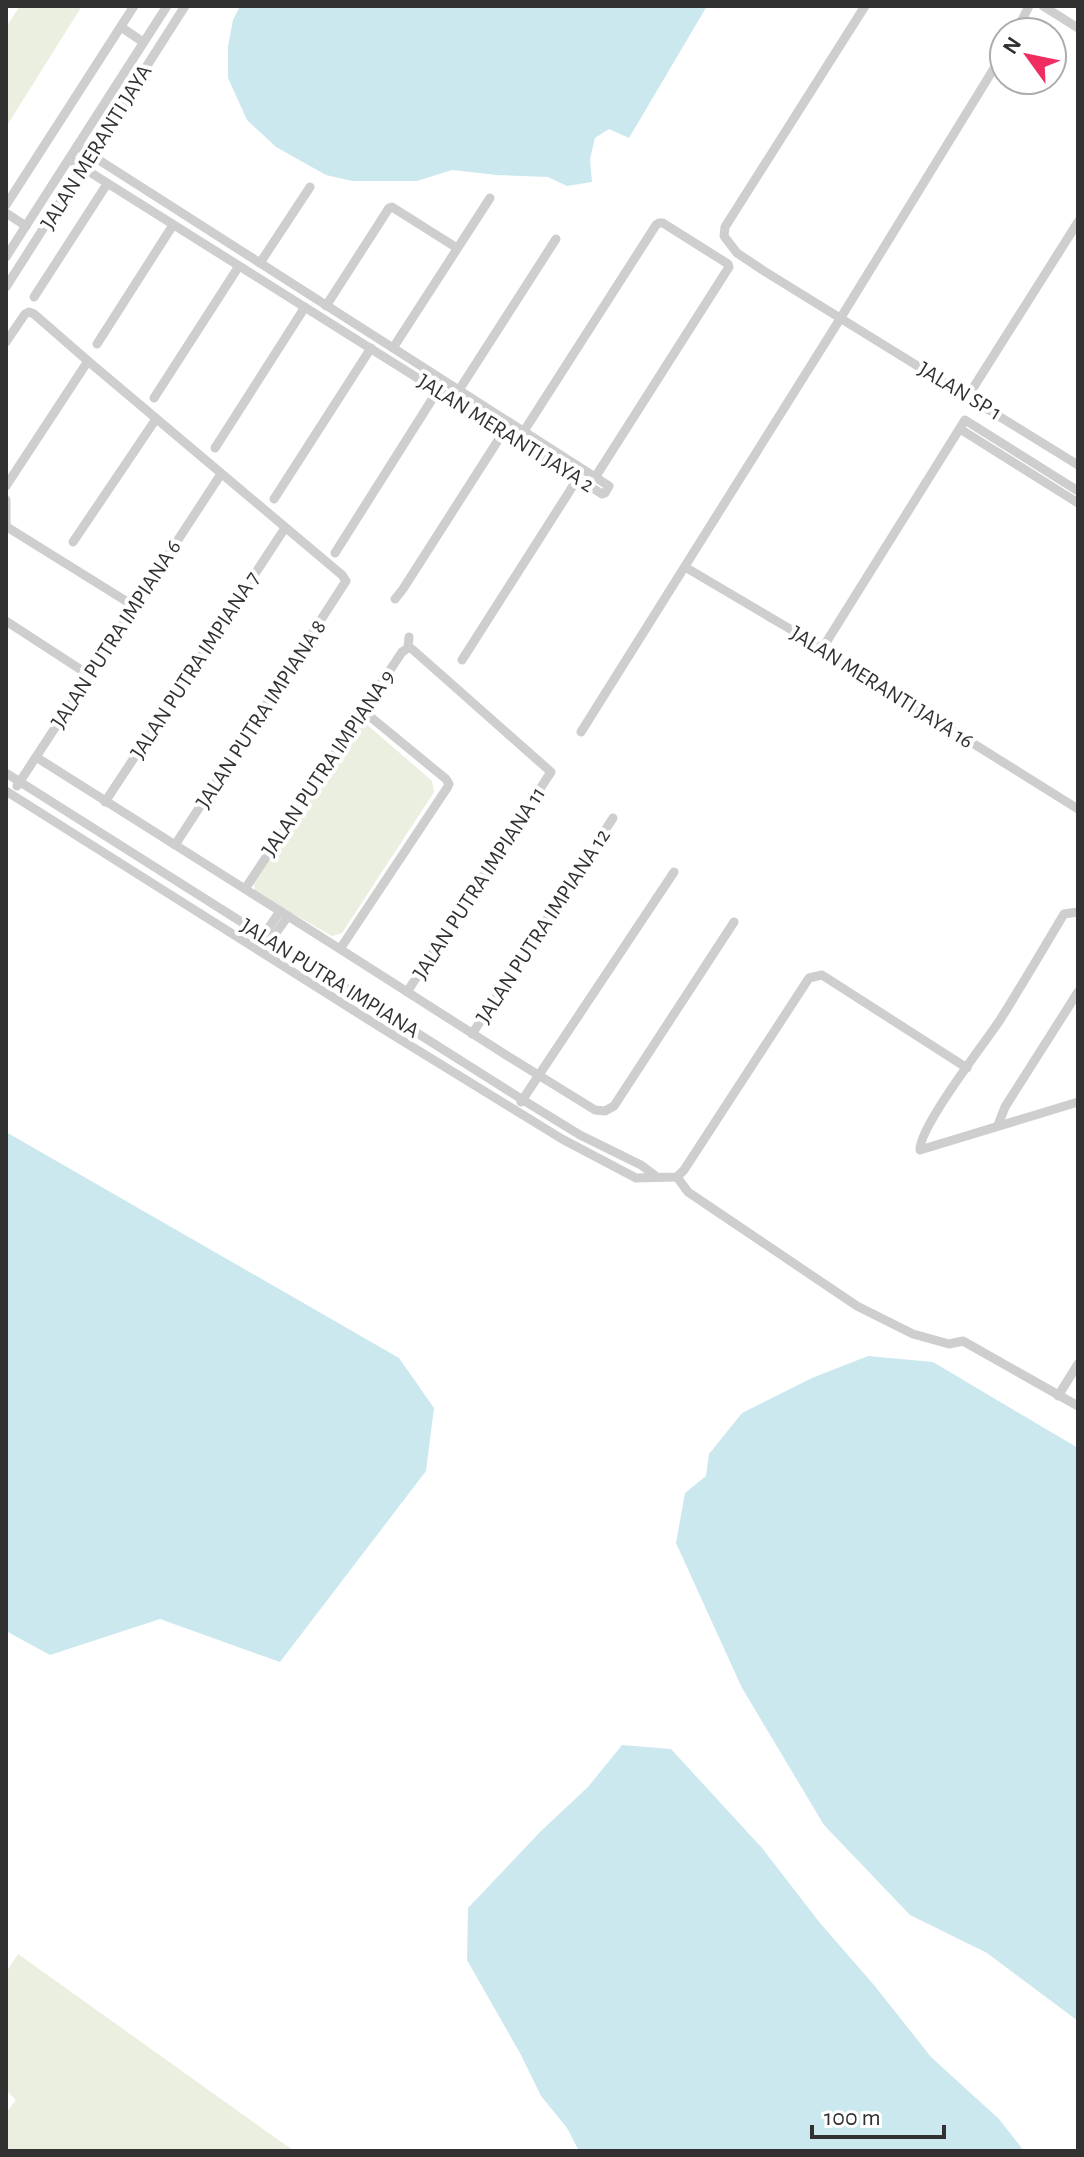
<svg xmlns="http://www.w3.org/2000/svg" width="1084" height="2157" font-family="'Alegreya Sans',sans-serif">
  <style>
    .green { fill: #eaefdf }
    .water { fill: #cbe8ef }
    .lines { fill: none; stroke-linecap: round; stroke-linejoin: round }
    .minor { stroke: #cecece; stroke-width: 9 }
    .labels { text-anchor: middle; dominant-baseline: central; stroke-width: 8; stroke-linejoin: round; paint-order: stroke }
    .street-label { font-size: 22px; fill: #313131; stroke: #fff }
  </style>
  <rect width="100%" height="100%" fill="#fff"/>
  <g class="green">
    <polygon points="20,6 82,6 6,127 6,27"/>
    <polygon points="360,722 365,723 432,781 434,792 342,933 332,936 255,892 254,883"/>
    <polygon points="18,1954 294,2151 6,2151 6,2113 16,2100 6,2090 6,1972"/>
  </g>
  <g class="water">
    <polygon points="240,6 707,6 629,138 609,129 595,138 590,159 592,182 567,186 548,177 497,175 452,170 417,181 352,181 326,175 276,147 247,120 228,78 228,46 233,20"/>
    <polygon points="6,1132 399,1358 434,1408 426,1471 280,1662 160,1619 50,1655 6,1631"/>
    <polygon points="868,1356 933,1362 1078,1448 1078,2021 987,1953 910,1915 824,1825 742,1688 676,1543 685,1493 706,1476 709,1454 742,1413 812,1378"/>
    <polygon points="622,1745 671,1749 762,1848 820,1923 874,1985 931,2057 999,2119 1024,2151 579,2151 567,2128 541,2096 521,2055 467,1960 468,1908 541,1831 588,1787"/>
  </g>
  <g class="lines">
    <g class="minor">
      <polyline points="865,6 725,227 724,236 737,253 764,271 1078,465"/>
      <polyline points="1043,6 1078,28"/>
      <polyline points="121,27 143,42"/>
      <polyline points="1016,32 1029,6"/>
      <polyline points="69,159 602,494 605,493 609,486 77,146"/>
      <polyline points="6,205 134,6"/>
      <polyline points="6,213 26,226"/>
      <polyline points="6,257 167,6"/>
      <polyline points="260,263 310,187"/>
      <polyline points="6,287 185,6"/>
      <polyline points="34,297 107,184"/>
      <polyline points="326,306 389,208 392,207 457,248"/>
      <polyline points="6,342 25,314 29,312 34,314 88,361 342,575 346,581 175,845"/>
      <polyline points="97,344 173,225"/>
      <polyline points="393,348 490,198"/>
      <polyline points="459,390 556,239"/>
      <polyline points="968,396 1078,222"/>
      <polyline points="154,398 239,266"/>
      <polyline points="960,429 1078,503"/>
      <polyline points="524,431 656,225 659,223 663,223 728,264 729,267 596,476"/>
      <polyline points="215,448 305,307"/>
      <polyline points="6,486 88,361"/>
      <polyline points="274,499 371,348"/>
      <polyline points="6,500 6,529"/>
      <polyline points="7,527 134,606"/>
      <polyline points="73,542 156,419"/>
      <polyline points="335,553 438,390"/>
      <polyline points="685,567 790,629 1078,809"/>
      <polyline points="395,599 403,589 504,431"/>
      <polyline points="6,621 89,675"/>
      <polyline points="822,649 965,420 1078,491"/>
      <polyline points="462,660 578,478"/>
      <polyline points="581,732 840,319 1004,52"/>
      <polyline points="36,757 340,949 506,1055 595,1110 605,1111 614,1106 734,922"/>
      <polyline points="6,773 523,1100 580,1135 641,1165 657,1177"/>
      <polyline points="17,786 221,474"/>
      <polyline points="6,791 380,1027 562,1139 636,1178 677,1177 684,1170 809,978 822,975 967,1068"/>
      <polyline points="105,802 285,528"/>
      <polyline points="245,889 402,652 408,648 409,637"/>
      <path d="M1078,912l-14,2c-21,35 -42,71 -64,106 -16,24 -81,107 -80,130l158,-48"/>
      <polyline points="262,938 280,911"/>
      <polyline points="269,943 288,916"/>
      <polyline points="340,949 447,788 449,784 446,779 362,710"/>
      <polyline points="407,992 551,772 412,649 408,648"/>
      <polyline points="472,1034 613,818"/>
      <polyline points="521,1102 674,872"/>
      <polyline points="998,1125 1005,1107 1078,992"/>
      <polyline points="677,1177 688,1192 857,1306 913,1334 949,1344 963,1341 1078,1406"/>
      <polyline points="1058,1396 1078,1364"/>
    </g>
  </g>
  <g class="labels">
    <g class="street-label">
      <text transform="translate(96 147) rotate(-58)">JALAN MERANTI JAYA</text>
      <text transform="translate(960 391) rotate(31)">JALAN SP 1</text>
      <text transform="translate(506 433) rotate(32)">JALAN MERANTI JAYA 2</text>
      <text transform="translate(116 634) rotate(-57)">JALAN PUTRA IMPIANA 6</text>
      <text transform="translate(195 665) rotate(-57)">JALAN PUTRA IMPIANA 7</text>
      <text transform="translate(882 687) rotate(32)">JALAN MERANTI JAYA 16</text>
      <text transform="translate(261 714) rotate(-57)">JALAN PUTRA IMPIANA 8</text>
      <text transform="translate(328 763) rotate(-56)">JALAN PUTRA IMPIANA 9</text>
      <text transform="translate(479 883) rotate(-57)">JALAN PUTRA IMPIANA 11</text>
      <text transform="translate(543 926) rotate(-57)">JALAN PUTRA IMPIANA 12</text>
      <text transform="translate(330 978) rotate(32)">JALAN PUTRA IMPIANA</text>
    </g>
  </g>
  <rect width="1084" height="2157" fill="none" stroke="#313131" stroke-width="16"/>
  <g transform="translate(1028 56) rotate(303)"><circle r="38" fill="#ffffff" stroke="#adadad" stroke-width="2"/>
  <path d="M0-6L14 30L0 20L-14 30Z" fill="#ef2d60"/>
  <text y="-12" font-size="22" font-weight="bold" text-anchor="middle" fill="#313131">N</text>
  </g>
  <path d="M812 2125v12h132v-12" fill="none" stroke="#313131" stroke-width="4"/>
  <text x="824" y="2125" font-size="24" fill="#313131" stroke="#ffffff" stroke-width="6" paint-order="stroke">100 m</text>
</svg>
